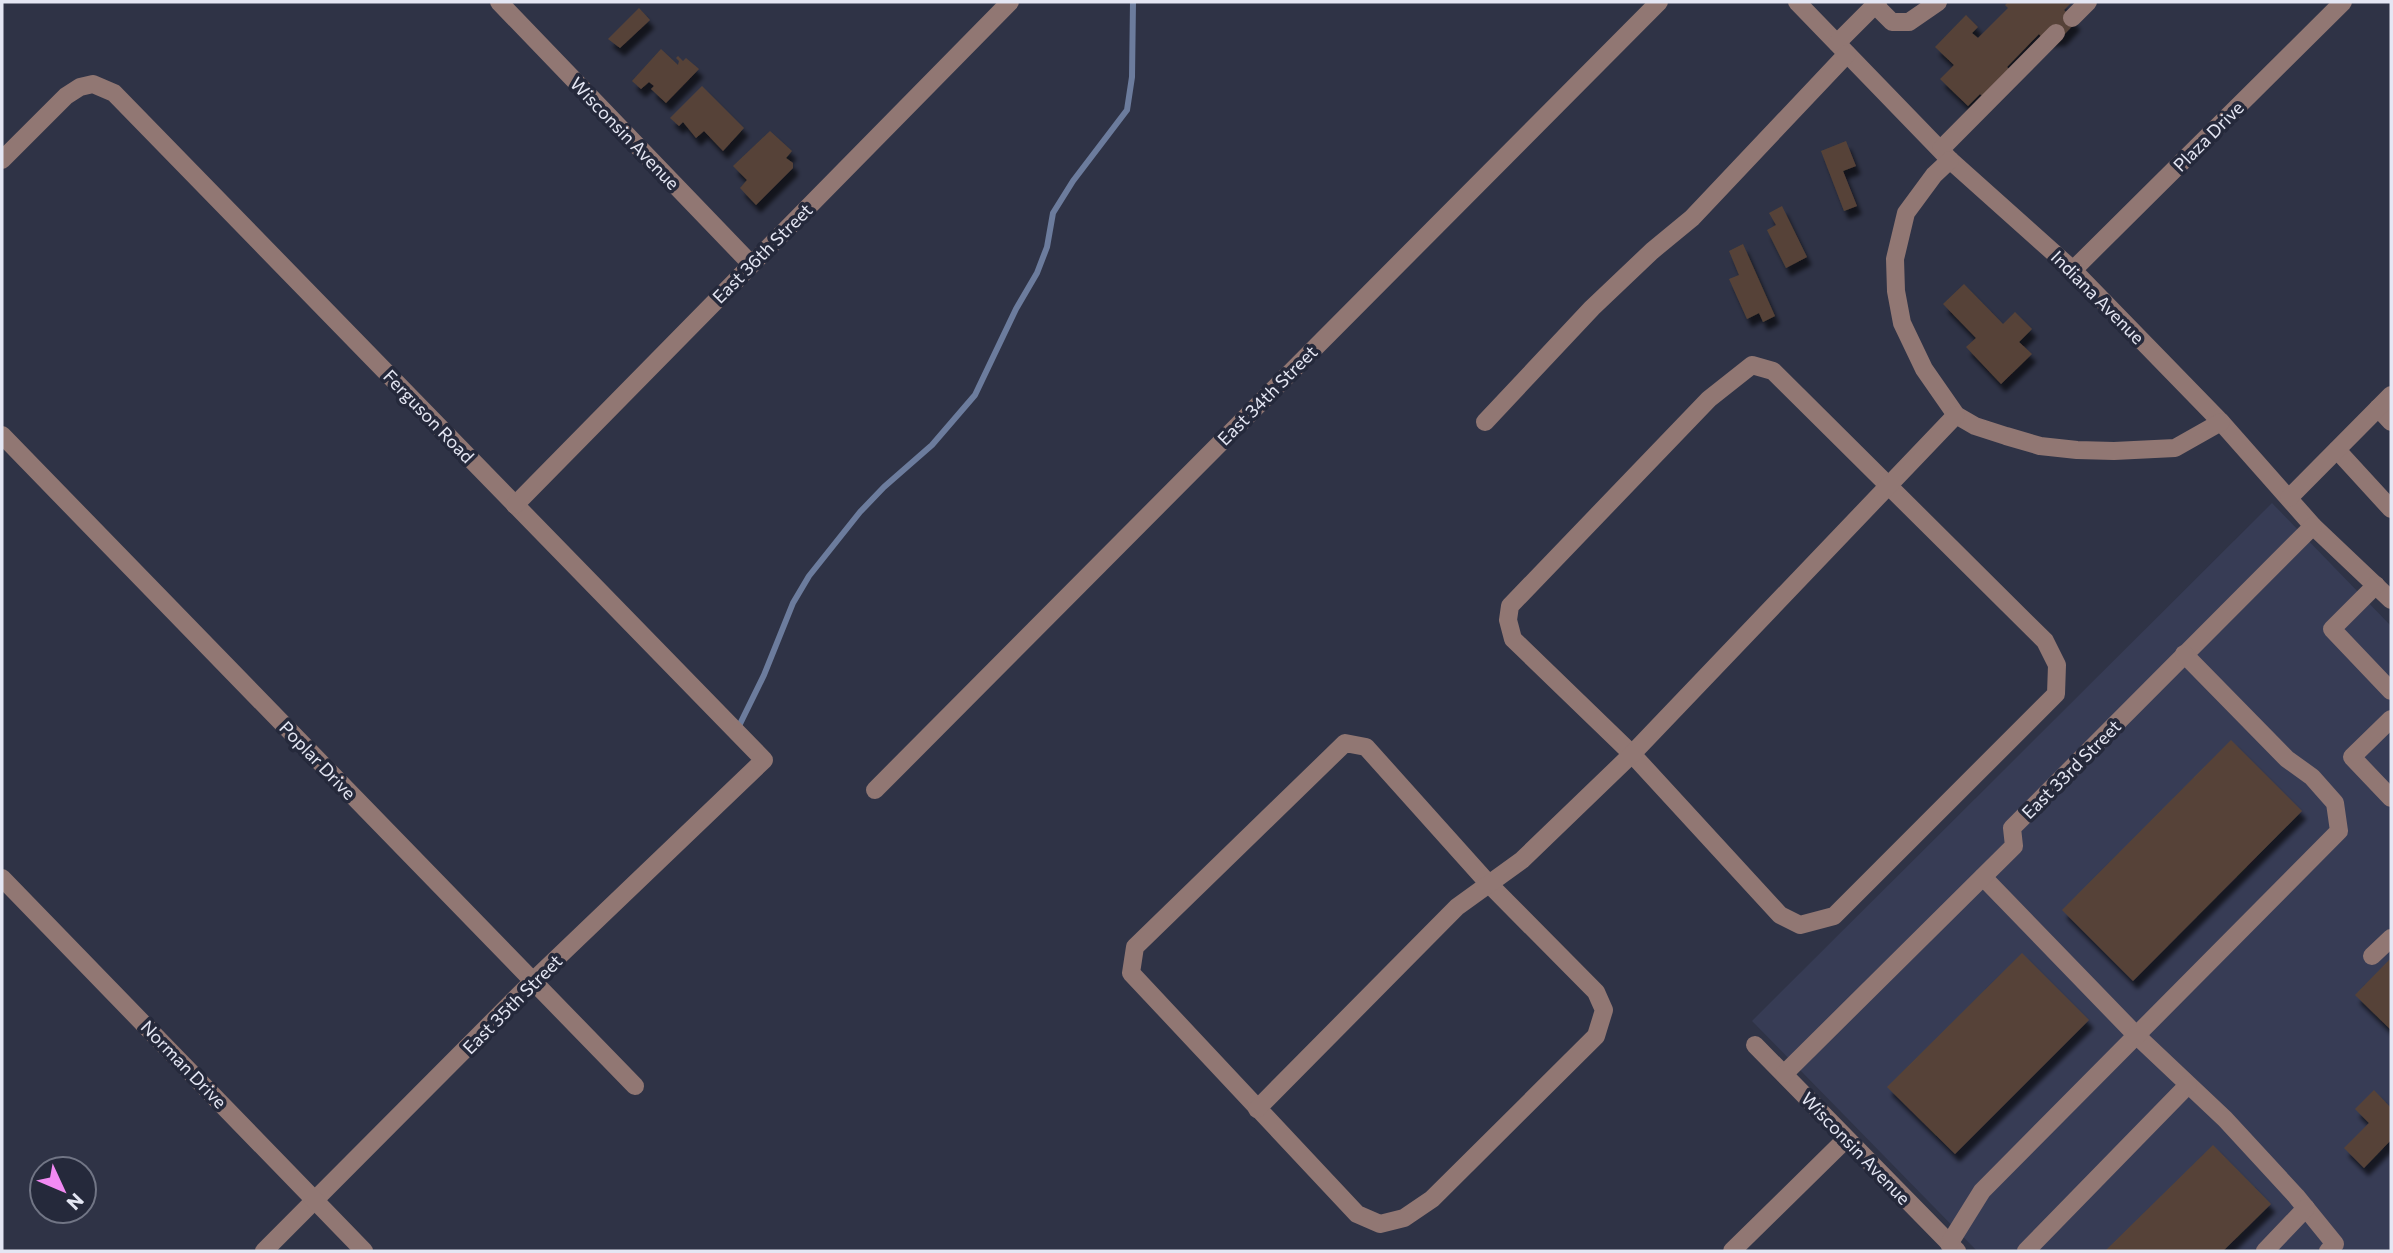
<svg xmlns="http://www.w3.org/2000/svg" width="2393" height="1253" font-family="Commissioner,sans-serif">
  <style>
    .built { fill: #373c55 }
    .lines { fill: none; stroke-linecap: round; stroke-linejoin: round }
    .stream { stroke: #6c7c9d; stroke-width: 6 }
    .building { fill: #574337; filter: url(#shadow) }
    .minor { stroke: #917773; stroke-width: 18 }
    .labels { text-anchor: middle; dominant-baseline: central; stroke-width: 7; stroke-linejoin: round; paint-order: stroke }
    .street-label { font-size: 18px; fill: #e4e6f3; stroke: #25293b }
  </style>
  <defs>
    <filter id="shadow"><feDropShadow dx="4.5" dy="8" stdDeviation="2" flood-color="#0009"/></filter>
  </defs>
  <rect width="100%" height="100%" fill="#2f3346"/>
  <polygon class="built" points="2272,503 2391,626 2391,1251 1977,1251 1752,1021"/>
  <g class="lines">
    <polyline class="stream" points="738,728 764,675 793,603 809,576 860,512 884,487 932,445 975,395 1016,309 1037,273 1047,247 1053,213 1073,181 1127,110 1132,77 1133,2"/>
  </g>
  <g class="building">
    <polygon points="2008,2 2072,2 2064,10 2076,22 2061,38 2043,39 2039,34 2007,67 2012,72 1986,99 1980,94 1968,106 1940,79 1954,65 1935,47 1966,15 1978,27 1972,33 1978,38 2008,8 2005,5"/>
    <polygon points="639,8 650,20 620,48 608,39"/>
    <polygon points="661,49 678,65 679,61 676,58 678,56 683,61 686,58 699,69 666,103 651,89 654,86 649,82 641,89 632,81"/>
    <polygon points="702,86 744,128 723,151 704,131 696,138 683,122 679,126 670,118"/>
    <polygon points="770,131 792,151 786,158 793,163 793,168 756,205 740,188 747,180 733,166"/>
    <polygon points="1846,141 1856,166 1843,171 1857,206 1844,211 1821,151"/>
    <polygon points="1782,206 1807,257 1786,268 1767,230 1776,225 1769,213"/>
    <polygon points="1743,244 1775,316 1763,322 1759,313 1747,319 1729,279 1739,275 1729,251"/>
    <polygon points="1964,284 2003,324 2015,312 2032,329 2019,342 2032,354 2001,384 1966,347 1976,338 1943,304"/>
    <polygon points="2231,740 2302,811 2133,981 2062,910"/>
    <polygon points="2022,953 2089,1020 1955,1154 1887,1087"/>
    <polygon points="2391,958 2391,1030 2355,995"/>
    <polygon points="2374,1090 2391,1108 2391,1140 2364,1168 2344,1148 2369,1123 2355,1109"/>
    <polygon points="2213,1145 2271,1204 2223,1251 2105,1251"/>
  </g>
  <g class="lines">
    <g class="minor">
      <polyline points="499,2 751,264"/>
      <polyline points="1797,2 1950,160 2073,270 2221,422 2313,526 2391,600"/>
      <polyline points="1875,5 1892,22 1909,22 1938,2"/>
      <polyline points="2072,18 2088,2"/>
      <polyline points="1837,43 1878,2"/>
      <polyline points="1941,149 2056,33"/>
      <polyline points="2,160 66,96 80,87 93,84 114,93 764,760 533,981 264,1251"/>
      <polyline points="1950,160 1934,175 1906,213 1895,259 1896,291 1902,323 1924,369 1956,415 1975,426 2006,436 2040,446 2077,450 2114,451 2175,448 2221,422"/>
      <polyline points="2073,270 2343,2"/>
      <polygon points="1752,365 1773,371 2045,641 2057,665 2056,694 1834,916 1800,925 1780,915 1632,754 1513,639 1508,620 1510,606 1709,399"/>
      <polyline points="2378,408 2391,422"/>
      <polyline points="1485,422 1592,308 1652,251 1692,218 1847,54"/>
      <polyline points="2,435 635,1086"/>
      <polyline points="2337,450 2391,509"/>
      <polyline points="2289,498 2391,395"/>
      <polyline points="515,505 1010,2"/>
      <polyline points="2376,585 2332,629 2391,691"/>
      <polyline points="2391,719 2352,757 2391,798"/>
      <polygon points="1345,743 1366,747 1488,883 1596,992 1604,1010 1596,1036 1432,1199 1404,1218 1380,1224 1357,1214 1131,973 1135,947"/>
      <polyline points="875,790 1659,2"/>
      <polyline points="1983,877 2136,1035 2225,1119 2296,1196 2335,1244 2328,1251"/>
      <polyline points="2,878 364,1251"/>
      <polyline points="2372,956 2391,938"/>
      <polyline points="1755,1045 1957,1251"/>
      <polyline points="1784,1074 2014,846 2012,828 2313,526"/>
      <polyline points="1257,1109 1457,907 1522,860 1632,754 1956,415"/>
      <polyline points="1949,1244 1982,1191 2339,831 2335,803 2312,777 2287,759 2184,654"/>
      <polyline points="1732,1251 1846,1139"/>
      <polyline points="2026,1251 2188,1085"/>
      <polyline points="2265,1251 2306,1208"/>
    </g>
  </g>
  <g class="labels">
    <g class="street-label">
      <text transform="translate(625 133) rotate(46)">Wisconsin Avenue</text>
      <text transform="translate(2208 136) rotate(-45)">Plaza Drive</text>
      <text transform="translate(762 253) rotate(-45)">East 36th Street</text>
      <text transform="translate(2098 297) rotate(45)">Indiana Avenue</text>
      <text transform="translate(1267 395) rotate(-45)">East 34th Street</text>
      <text transform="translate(429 416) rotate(46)">Ferguson Road</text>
      <text transform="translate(318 760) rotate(46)">Poplar Drive</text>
      <text transform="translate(2071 769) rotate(-45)">East 33rd Street</text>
      <text transform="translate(512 1004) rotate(-45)">East 35th Street</text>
      <text transform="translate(184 1064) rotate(46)">Norman Drive</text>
      <text transform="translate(1856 1148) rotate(46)">Wisconsin Avenue</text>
    </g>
  </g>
  <rect width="2393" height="1253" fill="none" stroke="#e4e6f3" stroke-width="7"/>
  <g transform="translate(63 1190) rotate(134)"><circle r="33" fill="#25293b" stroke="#717585" stroke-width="2"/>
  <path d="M0-5L12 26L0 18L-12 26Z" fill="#f28af3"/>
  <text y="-10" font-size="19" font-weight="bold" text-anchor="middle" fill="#e4e6f3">N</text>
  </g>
</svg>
